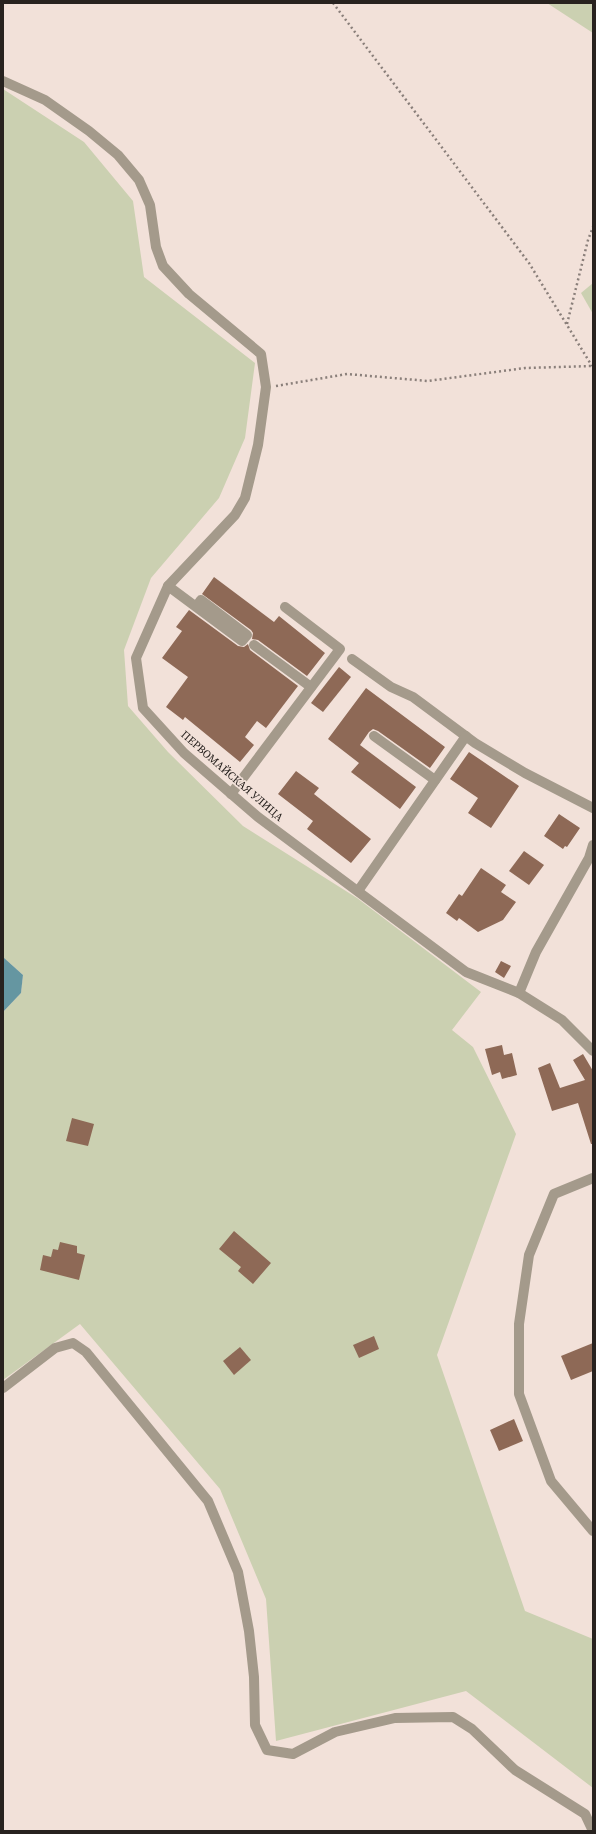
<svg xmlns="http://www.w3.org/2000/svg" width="596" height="1834" font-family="'Source Serif 4',serif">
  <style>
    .green { fill: #cbd0b1 }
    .water { fill: #6596a1 }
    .building { fill: #8e6956 }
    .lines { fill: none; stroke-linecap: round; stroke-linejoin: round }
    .path { stroke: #8a7f7a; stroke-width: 2.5; stroke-dasharray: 2 3; stroke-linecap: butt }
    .minor { stroke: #a49a8b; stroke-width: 10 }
    .labels { text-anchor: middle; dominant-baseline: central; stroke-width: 3.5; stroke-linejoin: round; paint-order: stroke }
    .street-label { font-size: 11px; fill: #28221f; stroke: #f2e1d9 }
  </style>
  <rect width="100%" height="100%" fill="#f2e1d9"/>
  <g class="green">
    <polygon points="547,3 593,3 593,33"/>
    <polygon points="3,89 84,142 133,201 144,277 255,363 245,438 219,498 151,578 124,650 128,706 168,752 243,826 357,898 481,992 452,1030 473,1047 516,1134 437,1355 525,1611 593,1639 593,1788 466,1691 276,1741 266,1599 220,1489 80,1324 3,1380 3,1012 21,993 23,975 3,957"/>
    <polygon points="593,283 593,314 581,293"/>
  </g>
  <polygon class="water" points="3,957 23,975 21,993 3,1012"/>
  <g class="building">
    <polygon points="214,577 274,622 279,616 325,653 307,676 258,640 252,639 253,633 251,630 202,594"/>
    <polygon points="189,610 238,646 244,647 248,644 250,650 298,686 266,728 257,721 245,737 254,745 240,762 185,717 183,720 166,707 188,677 162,658 182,631 176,627"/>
    <polygon points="339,667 351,677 323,712 311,703"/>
    <polygon points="366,688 445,747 430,768 378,731 373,729 369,732 360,745 416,787 400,809 351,772 359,763 328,739"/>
    <polygon points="469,752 519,786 491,828 468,813 478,798 450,779"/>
    <polygon points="296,771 319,788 314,794 371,839 351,863 307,829 313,821 278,794"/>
    <polygon points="559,814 580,828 567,847 565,846 563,849 544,836"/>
    <polygon points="524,851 544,865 529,885 509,871"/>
    <polygon points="481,868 506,885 501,892 516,902 503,920 478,932 459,918 457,921 446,913 459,894 462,896"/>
    <polygon points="501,961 511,966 504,978 495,972"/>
    <polygon points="502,1045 504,1055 512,1053 517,1075 502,1079 500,1072 492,1075 485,1049"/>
    <polygon points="583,1054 593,1071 593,1144 591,1144 578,1103 552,1111 538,1068 550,1063 560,1088 585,1080 573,1060"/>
    <polygon points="72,1118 94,1124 88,1146 66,1141"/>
    <polygon points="234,1231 271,1263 253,1284 238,1271 241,1267 219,1249"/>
    <polygon points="60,1242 77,1246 77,1253 85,1255 79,1280 40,1270 43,1255 51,1257 53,1249 58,1250"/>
    <polygon points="374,1336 379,1349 359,1358 353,1345"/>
    <polygon points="593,1343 593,1371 571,1380 561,1356"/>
    <polygon points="240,1347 251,1360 234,1375 223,1361"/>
    <polygon points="514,1419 523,1441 499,1451 490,1430"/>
  </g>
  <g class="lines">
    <g class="path">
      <polyline points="333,3 529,263 592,366"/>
      <polyline points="567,324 588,240 593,227"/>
      <polyline points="276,386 347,374 428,381 525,368 593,366"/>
    </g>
    <g class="minor">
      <polyline points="3,81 45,100 89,131 118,155 139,180 150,205 156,247 163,266 189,294 261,354 266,387 258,445 245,498 235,515 168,586 136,658 143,708 184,753 258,817 466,972 519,993 562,1020 593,1051"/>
      <polyline points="168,586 242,641 247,635 201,600 196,607"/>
      <polyline points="254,645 311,687"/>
      <polyline points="352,659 391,687 413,697 475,743 525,773 593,808"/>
      <polyline points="374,736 435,780"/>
      <polyline points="231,794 340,649 285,607"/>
      <polyline points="358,891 466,736"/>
      <polyline points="519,993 536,952 589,858 593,845"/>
      <polyline points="593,1178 554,1194 529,1255 519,1324 519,1394 551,1481 593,1531"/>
      <polyline points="3,1388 55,1348 73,1343 86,1352 208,1501 238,1572 249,1631 254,1677 255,1725 267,1750 293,1754 335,1732 395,1718 453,1717 472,1729 515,1770 585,1814 593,1831"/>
    </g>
  </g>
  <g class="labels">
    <g class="street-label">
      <text transform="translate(232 776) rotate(41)">ПЕРВОМАЙСКАЯ УЛИЦА</text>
    </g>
  </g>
  <rect width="596" height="1834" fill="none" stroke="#28221f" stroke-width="8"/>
</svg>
